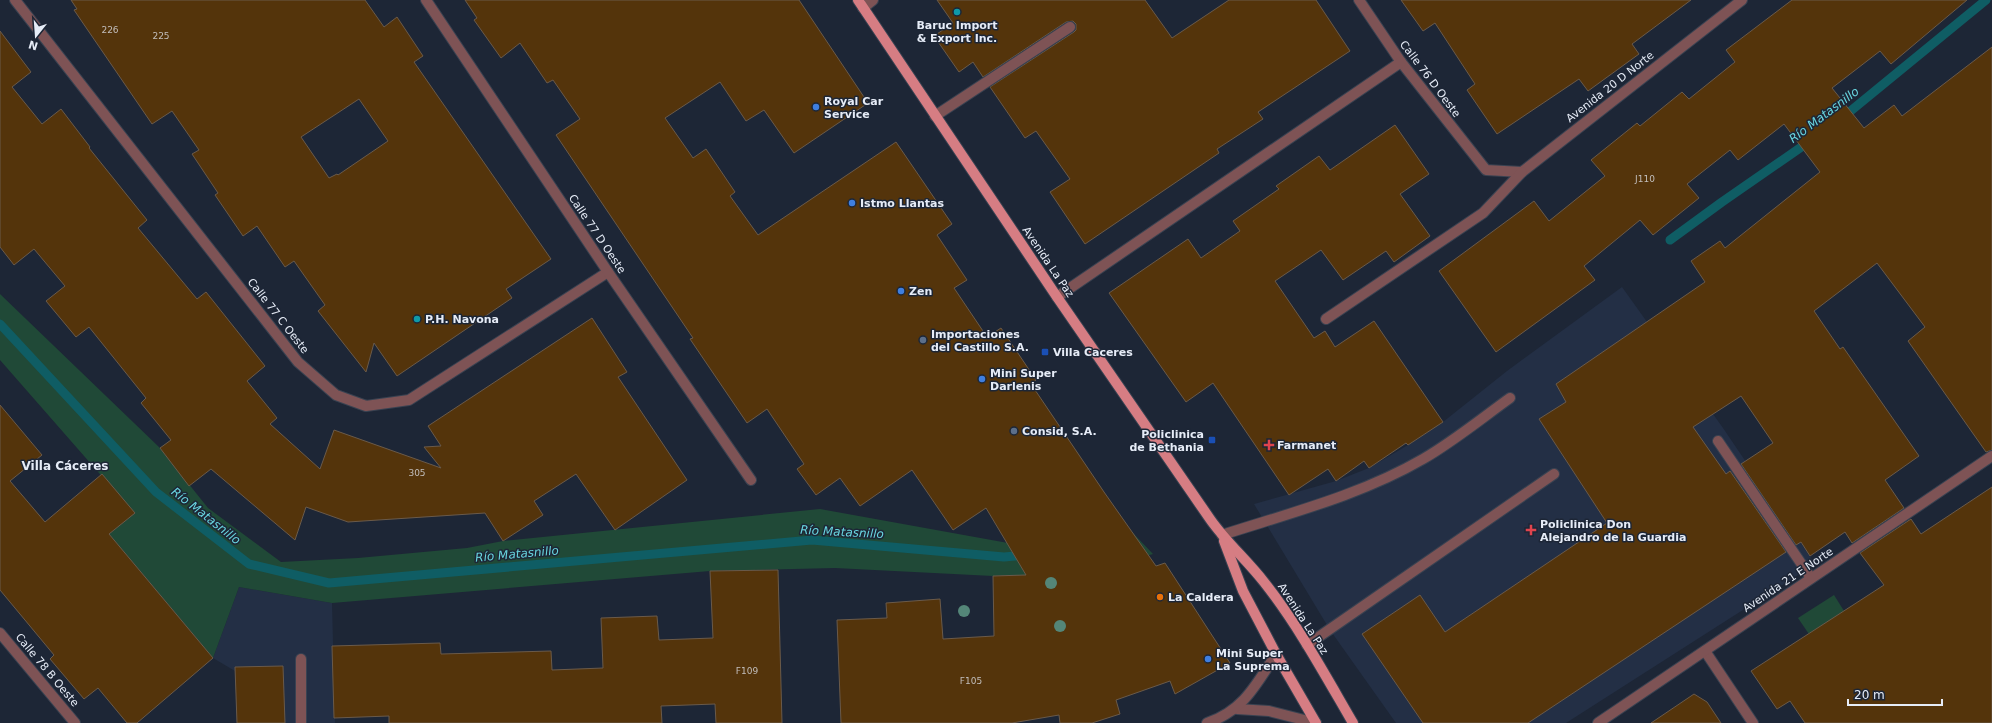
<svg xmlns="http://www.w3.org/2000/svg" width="1992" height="723" font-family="'DejaVu Sans',sans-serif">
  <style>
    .built { fill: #232f45 }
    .green { fill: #204937 }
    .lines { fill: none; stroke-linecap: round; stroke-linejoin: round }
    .stream { stroke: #0f5d64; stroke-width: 9 }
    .building { fill: #54340b; stroke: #6a5a4a; fill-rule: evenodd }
    .minor-casing { stroke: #394251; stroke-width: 12 }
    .major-casing { stroke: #394251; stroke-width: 12 }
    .minor { stroke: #7e5355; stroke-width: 10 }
    .major { stroke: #d67d83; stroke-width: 10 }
    .tree { fill: #548678 }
    .culture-dot { fill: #0f9aa8; stroke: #1d2636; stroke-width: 1.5 }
    .shop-dot { fill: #3f7fe0; stroke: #1d2636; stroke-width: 1.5 }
    .service-dot { fill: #5c6f8a; stroke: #1d2636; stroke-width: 1.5 }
    .transit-dot { fill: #1a4fb4; stroke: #1d2636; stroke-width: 1.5 }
    .health-dot { fill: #e0444e; stroke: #1d2636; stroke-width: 1.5 }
    .food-dot { fill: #e8710a; stroke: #1d2636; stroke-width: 1.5 }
    .labels { text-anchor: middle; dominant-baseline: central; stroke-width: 3; stroke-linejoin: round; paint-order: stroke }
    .number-label { font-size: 9px; fill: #c2bebc }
    .poi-label { font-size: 11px; font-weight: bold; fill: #e6ecf7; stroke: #1d2636; text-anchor: start }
    .street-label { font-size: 11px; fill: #e6ecf7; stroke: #1d2636 }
    .water-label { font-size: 12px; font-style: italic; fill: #68d5df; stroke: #1d2636 }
    .neighbourhood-label { font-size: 12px; font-weight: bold; fill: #e6ecf7; stroke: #1d2636 }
  </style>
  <rect width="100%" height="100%" fill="#1d2636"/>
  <g class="built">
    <polygon points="1622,287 1723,428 1815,564 1566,723 1396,723 1330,630 1254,504 1336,481 1369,468 1408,445 1443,422 1507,371"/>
    <polygon points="239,587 332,603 335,723 237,723 235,671 213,658"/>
  </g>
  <g class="green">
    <polygon points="0,294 160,448 208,508 281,562 358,558 467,548 503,541 820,509 1008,543 1132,532 1153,554 1119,564 1034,575 993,576 835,568 710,571 332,603 239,587 213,658 109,534 134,513 0,360"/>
    <polygon points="1834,595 1844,611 1834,671 1798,618"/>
  </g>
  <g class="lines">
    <g class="stream">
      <polyline points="1842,118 1986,0"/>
      <polyline points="1670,240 1722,202 1810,141"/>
      <polyline points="0,324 156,492 249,564 329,583 812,540 1004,557 1026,555"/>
    </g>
  </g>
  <g class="building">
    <path d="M71,0h294l19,27 13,-10 26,39 -9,6 137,197 -45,30 6,9 -115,78 -23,-33 -8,29 -48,-61 7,-6 -31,-44 -9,6 -28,-41 -14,10 -28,-41 3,-2 -26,-39 7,-4 -27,-39 -20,13 -78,-114 3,-1zM359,99l29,42 -50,34 -1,-1 -8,4 -28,-41z"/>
    <polygon points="465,0 799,0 868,103 794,153 764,110 746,121 720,82 665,118 693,158 706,149 735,192 730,196 758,235 896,142 952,224 937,235 967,280 954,288 987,337 1001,328 1036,380 1031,384 1104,492 1156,566 1165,563 1230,663 1175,694 1170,681 1116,700 1120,714 1092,723 1060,723 1059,715 1012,723 841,723 837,620 887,618 886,603 940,599 943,639 994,636 993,576 1026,575 986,508 953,530 912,470 860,506 840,478 816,495 797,469 804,464 767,409 747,423 690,339 693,338 556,135 580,119 553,80 547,83 520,43 501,58 474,20 477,18"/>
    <polygon points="937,0 1145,0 1172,38 1229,0 1316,0 1350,51 1258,112 1263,119 1217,149 1219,153 1085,244 1050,192 1070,179 1036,131 1025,138 990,87 1074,32 1076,30 1076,24 1073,21 1066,22 983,77 973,62 959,72 934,36 953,23"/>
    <polygon points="1401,0 1691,0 1632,44 1639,54 1588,91 1579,79 1497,134 1467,90 1475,84 1435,23 1423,31"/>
    <polygon points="1792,0 1967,0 1891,64 1880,51 1832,88 1864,128 1894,105 1902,116 1992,47 1992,450 1986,452 1908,341 1925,327 1877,263 1814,311 1840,349 1843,347 1919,456 1885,480 1904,508 1852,543 1845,532 1810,556 1801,542 1796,545 1741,464 1773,443 1741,396 1693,427 1726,474 1730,471 1786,552 1528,723 1423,723 1362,634 1420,595 1445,632 1607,523 1539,419 1566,402 1556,384 1705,282 1691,261 1720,241 1725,248 1820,172 1784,124 1738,160 1730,150 1687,184 1699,198 1653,235 1640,220 1584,266 1595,280 1496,352 1439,271 1534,201 1549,221 1605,176 1591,160 1637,123 1640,126 1682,92 1689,99 1735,62 1726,50"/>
    <polygon points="0,31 31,72 12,87 42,124 61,109 90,147 89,148 147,220 138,228 197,299 206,292 265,366 247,381 277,418 270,424 320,469 334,430 441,468 424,447 441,446 428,426 592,318 627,372 618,377 687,480 615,530 576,474 534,501 543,515 503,541 485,513 348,522 306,507 295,540 211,469 189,486 160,448 171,440 141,403 146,398 89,327 76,337 46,301 65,286 34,249 14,265 0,247"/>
    <polygon points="1395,125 1429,174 1400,194 1430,236 1394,262 1386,251 1343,280 1321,250 1275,281 1314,338 1325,331 1335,347 1374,321 1443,422 1408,445 1406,443 1369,468 1364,461 1336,481 1328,469 1289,495 1213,383 1186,402 1109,293 1188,239 1201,258 1240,231 1233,221 1279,189 1276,186 1319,156 1330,170"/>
    <polygon points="0,405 42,455 10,481 45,522 102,474 135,513 109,534 213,658 137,723 127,723 98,688 84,699 50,659 54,655 0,590"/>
    <polygon points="1992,487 1992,723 1805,723 1790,701 1777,709 1751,671 1884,585 1860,553 1911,519 1921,534"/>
    <polygon points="778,570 782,723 716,723 715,704 661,706 662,723 389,723 389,716 334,718 332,646 440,643 441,654 551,651 552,670 603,668 601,618 657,616 659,640 713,638 710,571"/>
    <polygon points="283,666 285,723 237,723 235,667"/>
    <polygon points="1694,694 1707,702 1721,723 1651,723"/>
  </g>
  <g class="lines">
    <defs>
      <g id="minor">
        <polyline points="15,0 298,362 336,395 366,406 409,400 608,272"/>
        <polyline points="426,0 608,272 751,480"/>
        <polyline points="1359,0 1401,62 1486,170 1522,172 1742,0"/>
        <polyline points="863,8 873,0"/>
        <polyline points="935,116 1070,27"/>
        <polyline points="1057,297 1401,62"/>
        <polyline points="1326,319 1483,213 1522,172"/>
        <polyline points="1718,441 1811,578"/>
        <path d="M1222,535c68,-22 139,-40 201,-76 31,-18 59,-41 87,-61"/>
        <polyline points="0,633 75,723"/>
        <polyline points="1307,645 1554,474"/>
        <polyline points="1705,651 1753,723"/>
        <polyline points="301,659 301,723"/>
        <polyline points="1237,709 1269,711 1316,723"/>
        <path d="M1207,723c36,-12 49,-38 69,-69"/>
        <polyline points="1598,723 1992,456"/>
      </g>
      <g id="major">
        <path d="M858,0l199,297 153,222c16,23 37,41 54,63 34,43 61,93 89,141"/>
        <polyline points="1224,541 1243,591 1276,654 1316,723"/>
      </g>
    </defs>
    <use href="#minor" class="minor-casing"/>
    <use href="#major" class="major-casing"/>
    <use href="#minor" class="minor"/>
    <use href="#major" class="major"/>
  </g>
  <g class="tree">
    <circle cx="1051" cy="583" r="6"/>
    <circle cx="964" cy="611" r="6"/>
    <circle cx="1060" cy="626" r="6"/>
  </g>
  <g class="culture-dot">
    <circle cx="957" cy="12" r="4"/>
    <circle cx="417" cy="319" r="4"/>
  </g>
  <g class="shop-dot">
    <circle cx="816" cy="107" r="4"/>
    <circle cx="852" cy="203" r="4"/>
    <circle cx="901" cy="291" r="4"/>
    <circle cx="982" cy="379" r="4"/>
    <circle cx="1208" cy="659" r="4"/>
  </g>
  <g class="service-dot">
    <circle cx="923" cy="340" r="4"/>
    <circle cx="1014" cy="431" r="4"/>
  </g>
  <g class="transit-dot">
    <rect x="1041" y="348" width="8" height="8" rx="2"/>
    <rect x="1208" y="436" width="8" height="8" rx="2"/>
  </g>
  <g class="health-dot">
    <path d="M1267 439h4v4h4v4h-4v4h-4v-4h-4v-4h4z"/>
    <path d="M1529 524h4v4h4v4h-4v4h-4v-4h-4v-4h4z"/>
  </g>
  <circle class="food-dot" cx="1160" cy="597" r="4"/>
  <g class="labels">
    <g class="number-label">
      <text x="110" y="30">226</text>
      <text x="161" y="36">225</text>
      <text x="1645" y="179">J110</text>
      <text x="417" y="473">305</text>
      <text x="747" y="671">F109</text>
      <text x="971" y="681">F105</text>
    </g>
    <g class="poi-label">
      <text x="957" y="25" text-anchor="middle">Baruc Import<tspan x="957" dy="13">&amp; Export Inc.</tspan></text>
      <text x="824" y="101">Royal Car<tspan x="824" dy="13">Service</tspan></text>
      <text x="860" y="203">Istmo Llantas</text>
      <text x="909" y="291">Zen</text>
      <text x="425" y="319">P.H. Navona</text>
      <text x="931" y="334">Importaciones<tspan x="931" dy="13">del Castillo S.A.</tspan></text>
      <text x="1053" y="352">Villa Caceres</text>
      <text x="990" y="373">Mini Super<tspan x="990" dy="13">Darlenis</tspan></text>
      <text x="1022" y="431">Consid, S.A.</text>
      <text x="1204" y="434" text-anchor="end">Policlinica<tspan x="1204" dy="13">de Bethania</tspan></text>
      <text x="1277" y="445">Farmanet</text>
      <text x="1540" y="524">Policlinica Don<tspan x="1540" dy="13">Alejandro de la Guardia</tspan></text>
      <text x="1168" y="597">La Caldera</text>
      <text x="1216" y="653">Mini Super<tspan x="1216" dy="13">La Suprema</tspan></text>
    </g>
    <g class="street-label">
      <text transform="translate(1430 79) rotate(53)">Calle 76 D Oeste</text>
      <text transform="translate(1610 87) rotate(-38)">Avenida 20 D Norte</text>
      <text transform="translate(597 234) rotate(56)">Calle 77 D Oeste</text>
      <text transform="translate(1048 262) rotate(56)">Avenida La Paz</text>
      <text transform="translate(278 316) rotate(52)">Calle 77 C Oeste</text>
      <text transform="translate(1788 580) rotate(-34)">Avenida 21 E Norte</text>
      <text transform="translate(1303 619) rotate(57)">Avenida La Paz</text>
      <text transform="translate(47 670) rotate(50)">Calle 78 B Oeste</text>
    </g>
    <g class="water-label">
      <text transform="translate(1824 115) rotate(-37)">Río Matasnillo</text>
      <text transform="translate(206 516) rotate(38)">Río Matasnillo</text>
      <text transform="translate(842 532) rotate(3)">Río Matasnillo</text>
      <text transform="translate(517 554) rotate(-5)">Río Matasnillo</text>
    </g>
    <g class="neighbourhood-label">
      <text x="65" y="466">Villa Cáceres</text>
    </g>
  </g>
  <g transform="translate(36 36) rotate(197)" stroke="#1d2636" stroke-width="3" paint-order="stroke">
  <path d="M0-3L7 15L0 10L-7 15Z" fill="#e6ecf7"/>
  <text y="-6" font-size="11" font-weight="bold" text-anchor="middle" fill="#e6ecf7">N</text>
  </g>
  <path d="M1848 699v6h94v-6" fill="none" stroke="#e6ecf7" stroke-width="2"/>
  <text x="1854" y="699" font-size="12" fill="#e6ecf7" stroke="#1d2636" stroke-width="3" paint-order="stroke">20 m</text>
</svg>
